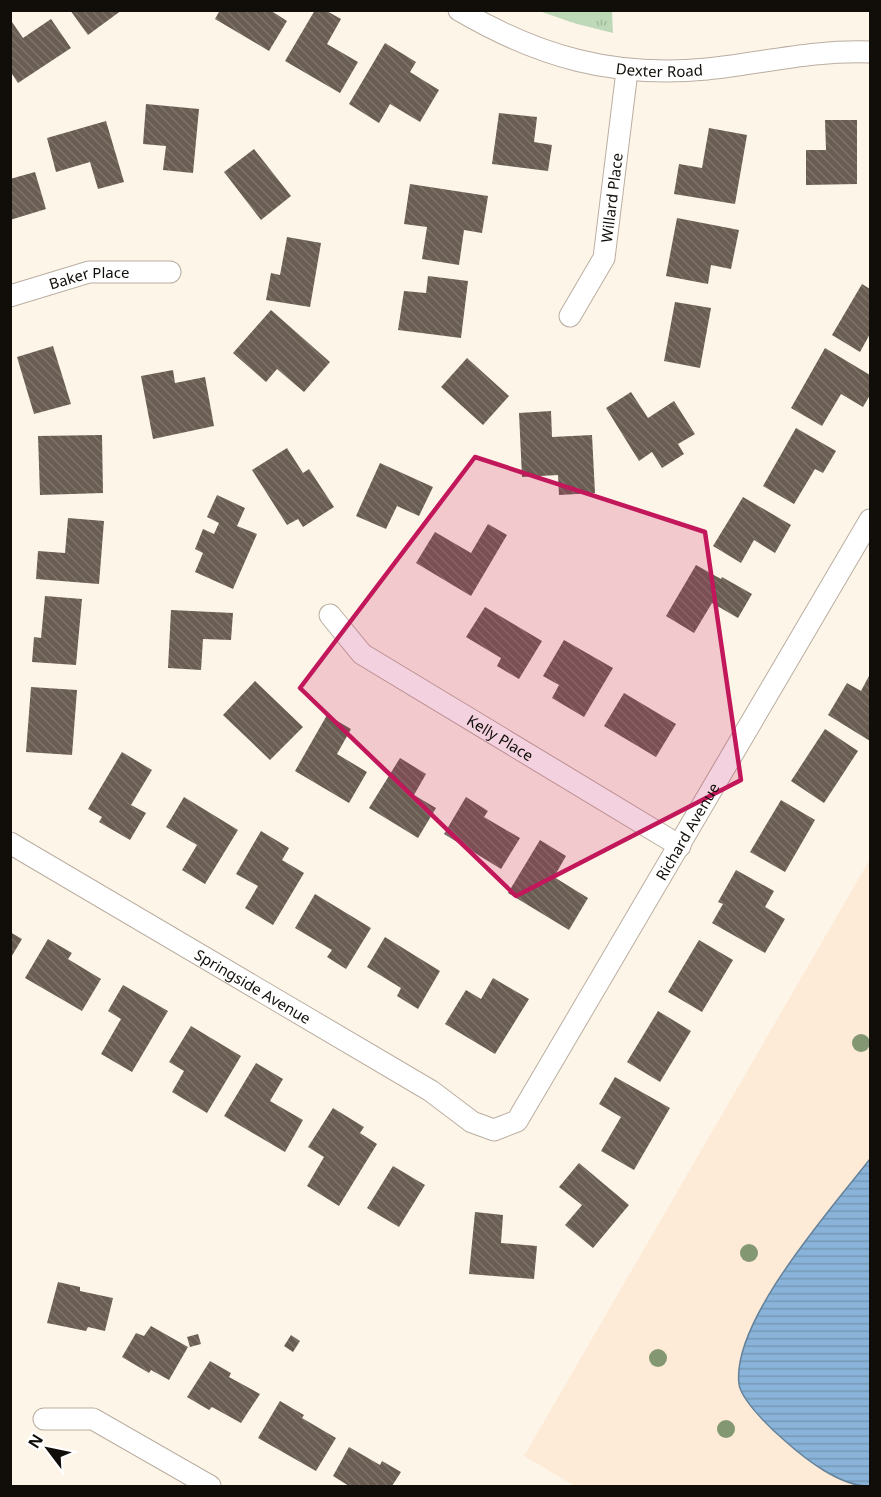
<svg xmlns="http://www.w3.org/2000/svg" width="881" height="1497" font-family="'Noto Sans',sans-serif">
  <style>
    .built { fill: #fdebd7 }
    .park { fill: url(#park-tufts) }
    .water { fill: url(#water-rules); stroke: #65829a; stroke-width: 1.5 }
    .building { fill: url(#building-back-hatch) }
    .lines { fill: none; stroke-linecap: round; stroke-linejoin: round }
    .minor-casing { stroke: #baaea1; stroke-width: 23 }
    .minor { stroke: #fff; stroke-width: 21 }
    .tree { fill: #829772 }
    .marked { fill: #c2185b; fill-opacity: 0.2; stroke: #c2185b; stroke-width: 4.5; stroke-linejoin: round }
    .labels { text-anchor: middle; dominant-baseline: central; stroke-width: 4.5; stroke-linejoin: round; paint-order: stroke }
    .street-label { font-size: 15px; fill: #110e09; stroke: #fff }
  </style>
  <defs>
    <pattern id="park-tufts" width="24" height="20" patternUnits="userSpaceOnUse" patternTransform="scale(1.5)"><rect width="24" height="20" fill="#bed9b7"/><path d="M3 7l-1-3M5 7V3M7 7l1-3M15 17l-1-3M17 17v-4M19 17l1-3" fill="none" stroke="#a2b99c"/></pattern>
    <pattern id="water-rules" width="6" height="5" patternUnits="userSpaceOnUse" patternTransform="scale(1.5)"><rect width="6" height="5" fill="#89b3d8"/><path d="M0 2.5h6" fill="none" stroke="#7599b8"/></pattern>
    <pattern id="building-back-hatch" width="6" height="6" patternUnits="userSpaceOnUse" patternTransform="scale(1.5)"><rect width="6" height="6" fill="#6a5e53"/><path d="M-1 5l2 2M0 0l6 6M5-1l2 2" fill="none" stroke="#7e746c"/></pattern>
  </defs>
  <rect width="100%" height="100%" fill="#fef5e9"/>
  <polygon class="built" points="870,859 870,1486 575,1486 524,1456"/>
  <polygon class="park" points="539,11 612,11 613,33 577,24"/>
  <path class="water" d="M870,1159v327c-29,1 -65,-27 -86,-46 -13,-11 -43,-40 -45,-56 -8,-63 93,-176 131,-225z"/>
  <g class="building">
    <polygon points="70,10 122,10 88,35"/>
    <polygon points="220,10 270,10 287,21 269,51 215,19"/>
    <polygon points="315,10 325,10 341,19 327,44 358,62 340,93 285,61"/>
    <polygon points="10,19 23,38 51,19 71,48 18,83 10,71"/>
    <polygon points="385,43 416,62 410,72 439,90 420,122 390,104 379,123 349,104"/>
    <polygon points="146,104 199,109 193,173 163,170 166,146 143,144"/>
    <polygon points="499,113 537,117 534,142 552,145 548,171 492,164"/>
    <polygon points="825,120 857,120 857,184 806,185 806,150 826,150"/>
    <polygon points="106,121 124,182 98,189 90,162 56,172 47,138"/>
    <polygon points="709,128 747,135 735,204 674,194 679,164 702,168"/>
    <polygon points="254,149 291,196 261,220 224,172"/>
    <polygon points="35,172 46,209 10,220 10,179"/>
    <polygon points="410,184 488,196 482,233 464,230 459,265 422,259 427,227 404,224"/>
    <polygon points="677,218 739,230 731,269 711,265 708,284 666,276"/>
    <polygon points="287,237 321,243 310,307 266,300 271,273 280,275"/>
    <polygon points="428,276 468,281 461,338 398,330 404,291 426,293"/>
    <polygon points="862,284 870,289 870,334 860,352 832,335"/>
    <polygon points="675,302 711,308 700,368 664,361"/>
    <polygon points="271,310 330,362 304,392 277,369 266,382 233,353"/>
    <polygon points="53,346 71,404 34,414 17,357"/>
    <polygon points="825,348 870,375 870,395 863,407 841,394 822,426 791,408"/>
    <polygon points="467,358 509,396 483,425 441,387"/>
    <polygon points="173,370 175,383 205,377 214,426 153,439 141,376"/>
    <polygon points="631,392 648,418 674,401 695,434 678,444 684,454 662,468 652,452 639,461 606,408"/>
    <polygon points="551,411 552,437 592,435 595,493 559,495 558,475 522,477 519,413"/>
    <polygon points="796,428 836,451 823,473 815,469 794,504 763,486"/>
    <polygon points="102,435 103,493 40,495 38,436"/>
    <polygon points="287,448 303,473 309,469 334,507 303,527 298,519 287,525 252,470"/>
    <polygon points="380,463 433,487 419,516 397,506 386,529 356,516"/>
    <polygon points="217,495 245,508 237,526 257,534 233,589 195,572 203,553 195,549 203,529 214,534 219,523 207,517"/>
    <polygon points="743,497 791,525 775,553 754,540 741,563 713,546"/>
    <polygon points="68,518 104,521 99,584 36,579 38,551 65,553"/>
    <polygon points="488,524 507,535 471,596 416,563 435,532 471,553"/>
    <polygon points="696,565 721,579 722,577 752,594 738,618 712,603 694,633 666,616"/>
    <polygon points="45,596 82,599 76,665 32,662 34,637 41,638"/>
    <polygon points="485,607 542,641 519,679 497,666 501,658 466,637"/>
    <polygon points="171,610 233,613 231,640 203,639 201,670 168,668"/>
    <polygon points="564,640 613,668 584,717 552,698 559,685 543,676"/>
    <polygon points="870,674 870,741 828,715 847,683 861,691"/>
    <polygon points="255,681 303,727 270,760 223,715"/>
    <polygon points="31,687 77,690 72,755 26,752"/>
    <polygon points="624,693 676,724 656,757 604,726"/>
    <polygon points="327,715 351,729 337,754 367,772 349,803 295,771"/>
    <polygon points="825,729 858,751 824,803 791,781"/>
    <polygon points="122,752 152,770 131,805 146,813 130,840 99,822 102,817 88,809"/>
    <polygon points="400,758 426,774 414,795 436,808 418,838 369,808"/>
    <polygon points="184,797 238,830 205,884 182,870 197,845 166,827"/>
    <polygon points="466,797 488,811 484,817 520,838 501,869 444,834"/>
    <polygon points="781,800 815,820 785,872 750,852"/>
    <polygon points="261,831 289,848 282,860 304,873 273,925 245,908 258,886 236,874"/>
    <polygon points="540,840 566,856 554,877 588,898 569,930 508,893"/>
    <polygon points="736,870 774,891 765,907 785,919 765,953 712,923 723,904 718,902"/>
    <polygon points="315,894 371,928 346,969 327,957 332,950 295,928"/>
    <polygon points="10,932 22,939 10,959"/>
    <polygon points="385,937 440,971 418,1009 397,996 401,988 367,967"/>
    <polygon points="48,939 72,953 68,959 101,979 82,1011 25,978"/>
    <polygon points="699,940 733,960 702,1012 668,992"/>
    <polygon points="493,978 529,999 495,1054 445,1024 466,990 481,999"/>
    <polygon points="123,985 168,1011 132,1072 101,1054 121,1019 108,1011"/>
    <polygon points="658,1011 691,1031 660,1082 627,1062"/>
    <polygon points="191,1026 241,1056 207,1113 172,1092 184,1071 169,1062"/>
    <polygon points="256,1063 283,1079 270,1101 303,1120 285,1152 224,1116"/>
    <polygon points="615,1077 670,1108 634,1170 601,1151 621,1117 599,1104"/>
    <polygon points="333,1108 364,1127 360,1133 377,1144 339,1206 307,1186 324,1157 308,1147"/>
    <polygon points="579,1163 629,1205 593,1248 565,1225 582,1205 559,1187"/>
    <polygon points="393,1166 425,1185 399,1227 367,1208"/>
    <polygon points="475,1212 503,1215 501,1243 537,1246 534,1279 469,1274"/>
    <polygon points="58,1282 80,1287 80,1291 113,1298 105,1331 88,1327 86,1331 47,1323"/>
    <polygon points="151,1326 188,1347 169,1380 151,1370 149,1373 122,1357 136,1333 144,1336"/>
    <polygon points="198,1334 201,1344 190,1347 187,1337"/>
    <polygon points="291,1335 300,1341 293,1352 284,1346"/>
    <polygon points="210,1361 231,1373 229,1377 260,1394 241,1423 212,1407 209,1410 187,1397"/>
    <polygon points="280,1401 304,1415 302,1418 336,1438 316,1471 258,1438"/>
    <polygon points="349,1447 380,1465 382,1461 401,1472 392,1486 349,1486 333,1476"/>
  </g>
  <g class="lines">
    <defs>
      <g id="minor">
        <path id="s1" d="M459,10c80,47 155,68 248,59 57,-6 105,-19 163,-17"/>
        <path id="s2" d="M10,296l79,-24h81"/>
        <path id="s3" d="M570,316l34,-58 23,-187"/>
        <path id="s4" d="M330,615l32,39 318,192"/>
        <path id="s5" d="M10,843l421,248 41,31 22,8 23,-9 353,-601"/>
        <polyline points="44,1419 93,1419 210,1486"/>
      </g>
    </defs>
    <use href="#minor" class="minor-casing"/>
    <use href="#minor" class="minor"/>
  </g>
  <g class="tree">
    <circle cx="861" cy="1043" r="9"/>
    <circle cx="749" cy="1253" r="9"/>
    <circle cx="658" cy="1358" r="9"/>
    <circle cx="726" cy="1429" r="9"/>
  </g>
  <path class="marked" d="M475,457l230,75 36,248 -225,116 -216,-208z"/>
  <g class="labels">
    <g class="street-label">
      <text stroke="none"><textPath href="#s1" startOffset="212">Dexter Road</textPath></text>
      <text stroke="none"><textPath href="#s3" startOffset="128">Willard Place</textPath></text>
      <text stroke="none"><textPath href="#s2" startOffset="82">Baker Place</textPath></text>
      <text stroke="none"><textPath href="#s4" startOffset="212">Kelly Place</textPath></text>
      <text stroke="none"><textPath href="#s5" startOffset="924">Richard Avenue</textPath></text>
      <text stroke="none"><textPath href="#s5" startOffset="282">Springside Avenue</textPath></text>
    </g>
  </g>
  <rect width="881" height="1497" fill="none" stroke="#110e09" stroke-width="24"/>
  <g transform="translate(48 1449) rotate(302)" stroke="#ffffff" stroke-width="4.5" paint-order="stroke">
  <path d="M0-4.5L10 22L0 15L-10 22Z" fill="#110e09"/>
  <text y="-9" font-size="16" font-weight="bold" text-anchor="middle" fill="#110e09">N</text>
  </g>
</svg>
